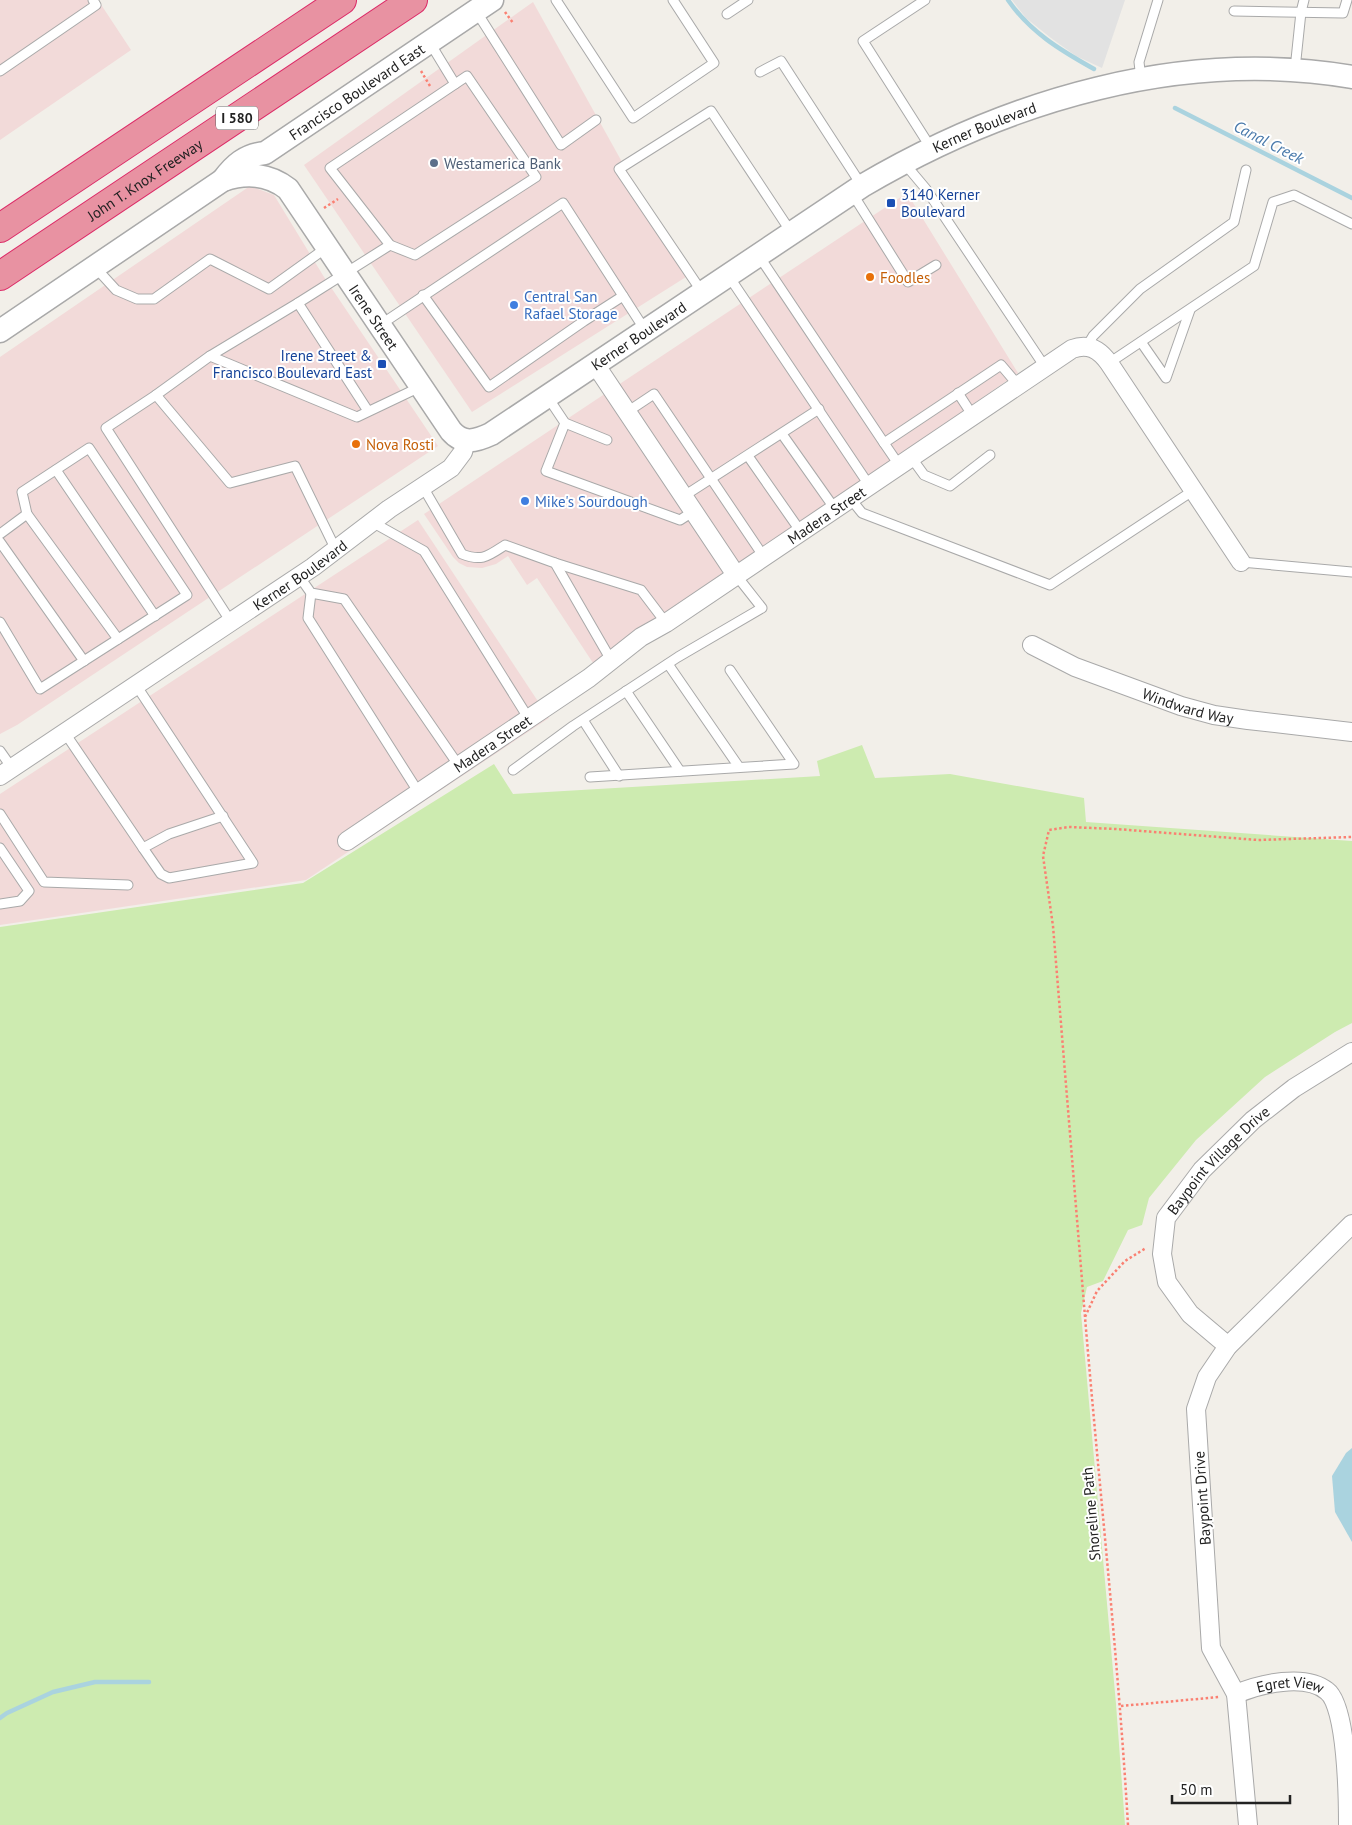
<svg xmlns="http://www.w3.org/2000/svg" width="1352" height="1825" font-family="'PT Sans',sans-serif">
  <style>
    .commercial { fill: #f2dad9 }
    .grass { fill: #cdebb0 }
    .parking { fill: #e2e2e2 }
    .water { fill: #aad3df }
    .lines { fill: none; stroke-linecap: round; stroke-linejoin: round }
    .stream { stroke: #aad3df; stroke-width: 4.5 }
    .service-casing { stroke: #a9a9a9; stroke-width: 11 }
    .minor-casing { stroke: #a9a9a9; stroke-width: 20 }
    .tertiary-casing { stroke: #a9a9a9; stroke-width: 25 }
    .motorway-casing { stroke: #dc2a67; stroke-width: 30 }
    .path { stroke: #fa8072; stroke-width: 2.5; stroke-dasharray: 2.5 2.5; stroke-linecap: butt }
    .service { stroke: #fff; stroke-width: 9 }
    .minor { stroke: #fff; stroke-width: 18 }
    .tertiary { stroke: #fff; stroke-width: 22 }
    .motorway { stroke: #e892a2; stroke-width: 28 }
    .service-dot { fill: #5c6f8a; stroke: #fff; stroke-width: 2 }
    .transit-dot { fill: #1a4fb4; stroke: #fff; stroke-width: 2 }
    .food-dot { fill: #e8710a; stroke: #fff; stroke-width: 2 }
    .shop-dot { fill: #3f7fe0; stroke: #fff; stroke-width: 2 }
    .labels { text-anchor: middle; dominant-baseline: central; stroke-width: 4; stroke-linejoin: round; paint-order: stroke }
    .shield { fill: #fff; stroke: #646464; stroke-width: 1 }
    .shield-label { font-size: 14px; font-weight: bold; fill: #222 }
    .street-label { font-size: 15px; fill: #222; stroke: #fff }
    .service-label { font-size: 15px; fill: #4e5e75; stroke: #fff; text-anchor: start }
    .transit-label { font-size: 15px; fill: #164399; stroke: #fff; text-anchor: start }
    .food-label { font-size: 15px; fill: #c56008; stroke: #fff; text-anchor: start }
    .shop-label { font-size: 15px; fill: #366cbe; stroke: #fff; text-anchor: start }
    .water-label { font-size: 16px; font-style: italic; fill: #4a7aab; stroke: #fff }
  </style>
  <rect width="100%" height="100%" fill="#f2efe9"/>
  <g class="commercial">
    <polygon points="0,0 98,0 131,50 0,140"/>
    <polygon points="533,2 686,277 472,412 304,165"/>
    <polygon points="250,186 274,195 324,277 438,446 17,725 0,734 0,357"/>
    <polygon points="907,193 1018,373 595,666 537,578 527,585 508,556 496,564 482,568 467,567 459,563 453,557 424,514"/>
    <polygon points="418,520 549,718 306,880 0,925 0,794"/>
  </g>
  <polygon class="grass" points="862,745 875,778 950,774 1084,798 1086,822 1352,841 1352,1023 1335,1032 1265,1077 1196,1140 1149,1198 1142,1225 1128,1230 1103,1281 1087,1287 1081,1313 1116,1704 1125,1825 0,1825 0,927 303,883 494,764 513,794 820,776 817,761"/>
  <polygon class="parking" points="1012,0 1125,0 1102,68 1076,56 1051,38 1026,18"/>
  <polygon class="water" points="1352,1448 1352,1542 1335,1512 1332,1476 1346,1453"/>
  <g class="lines">
    <g class="stream">
      <path d="M1008,0c22,32 52,50 86,69"/>
      <polyline points="1175,108 1352,198"/>
      <polyline points="0,1718 7,1713 53,1692 95,1682 149,1682"/>
    </g>
    <defs>
      <g id="service">
        <polyline points="556,0 633,118 714,63 673,0"/>
        <polyline points="925,0 863,41 931,148"/>
        <polyline points="476,11 561,145 596,120"/>
        <polyline points="1234,11 1343,13 1347,0"/>
        <polyline points="727,14 748,0"/>
        <polyline points="430,43 455,84"/>
        <polyline points="1295,69 1301,12 1304,0"/>
        <polyline points="0,71 96,5 93,0"/>
        <polyline points="760,72 781,61 862,186"/>
        <polygon points="467,76 536,177 415,255 390,245 330,168"/>
        <polyline points="1141,79 1139,62 1158,0"/>
        <polyline points="905,164 926,189 1045,367"/>
        <polyline points="852,193 908,282 936,265"/>
        <polyline points="759,256 884,443"/>
        <polyline points="95,267 116,290 137,299 154,299 210,259 269,289 326,248"/>
        <polyline points="728,275 869,485"/>
        <polyline points="702,292 619,169 711,111 791,232"/>
        <polyline points="423,295 489,387 584,321 623,296"/>
        <polyline points="380,325 563,203 645,330"/>
        <polyline points="1141,342 1166,378 1190,310"/>
        <polyline points="1087,346 1093,336 1140,289 1234,222 1246,170"/>
        <polyline points="210,356 298,303"/>
        <polyline points="1109,363 1254,266 1273,202 1294,195 1352,224"/>
        <polyline points="958,393 973,416"/>
        <polyline points="156,395 106,428 231,622"/>
        <polyline points="547,396 565,423 607,440"/>
        <polyline points="368,411 298,303 390,245"/>
        <polyline points="627,412 654,394 764,557"/>
        <polyline points="565,423 546,471 680,520 694,511"/>
        <polyline points="782,434 835,509"/>
        <polyline points="748,456 801,532"/>
        <polyline points="911,457 924,475 950,486 990,455"/>
        <polyline points="899,465 884,443 1001,365 1018,385"/>
        <polyline points="56,470 155,616"/>
        <path d="M423,487l39,67c20,8 26,2 43,-9l50,18 56,97"/>
        <polyline points="684,496 819,409"/>
        <polyline points="850,498 862,513 1050,585 1194,490"/>
        <polyline points="27,514 118,639"/>
        <polyline points="372,522 424,551 529,719"/>
        <polyline points="0,534 27,514 22,492 89,448 187,595 40,689 0,622"/>
        <polyline points="0,542 84,661"/>
        <polyline points="336,550 295,466 230,483 156,395 210,356 357,417 420,387"/>
        <polyline points="1241,562 1352,572"/>
        <polyline points="555,563 641,590 666,623"/>
        <polyline points="299,576 311,593 344,599 459,766"/>
        <polyline points="311,593 308,618 419,793"/>
        <polyline points="668,664 739,767"/>
        <polyline points="136,685 253,863 169,878 161,874 143,848"/>
        <polyline points="626,691 680,771"/>
        <polyline points="583,720 619,776"/>
        <polyline points="65,733 143,848 169,834 223,816"/>
        <polyline points="0,751 12,768"/>
        <polyline points="513,770 573,726 678,657 762,608 736,575"/>
        <polyline points="590,777 794,764 730,670"/>
        <polyline points="0,814 44,882 128,885"/>
        <polyline points="0,848 29,891 20,901 0,904"/>
      </g>
      <g id="minor">
        <polyline points="595,364 736,575"/>
        <path id="s1" d="M1032,645l43,22 106,39 33,9 34,5 104,12"/>
        <path id="s2" d="M0,776l313,-209 76,-58 62,-41 12,-16 3,-11"/>
        <path id="s3" d="M347,841l242,-163 52,-41 25,-14 406,-274c16,-6 27,0 37,14l132,199"/>
        <path id="s4" d="M1228,1346l-38,-32 -23,-32 -5,-28 4,-36 36,-48 51,-50 41,-32 58,-36"/>
        <path id="s5" d="M1236,1694c24,-10 69,-21 91,-3 20,15 21,108 21,134"/>
        <polyline points="1248,1825 1236,1694 1211,1648 1196,1409 1207,1377 1228,1346 1352,1224"/>
      </g>
      <g id="tertiary">
        <path id="s6" d="M223,180c11,-15 22,-25 42,-27l227,-153"/>
        <path id="s7" d="M0,331l223,-151c23,-8 46,-6 65,9l163,242c12,14 25,10 40,3l371,-248c146,-86 320,-138 490,-109"/>
      </g>
      <g id="motorway">
        <polyline points="0,228 342,0"/>
        <path id="s8" d="M0,276l413,-276"/>
      </g>
    </defs>
    <use href="#service" class="service-casing"/>
    <use href="#minor" class="minor-casing"/>
    <use href="#tertiary" class="tertiary-casing"/>
    <use href="#motorway" class="motorway-casing"/>
    <g class="path">
      <polyline points="505,12 513,23"/>
      <polyline points="421,71 430,86"/>
      <polyline points="324,208 338,199"/>
      <polyline points="1085,1317 1053,926 1043,856 1049,830 1069,827 1116,829 1258,840 1352,837"/>
      <polyline points="1121,1706 1219,1697"/>
      <path d="M1128,1825c-10,-170 -29,-339 -43,-508l12,-26 28,-30 21,-13"/>
    </g>
    <use href="#service" class="service"/>
    <use href="#minor" class="minor"/>
    <use href="#tertiary" class="tertiary"/>
    <use href="#motorway" class="motorway"/>
  </g>
  <circle class="service-dot" cx="434" cy="163" r="5"/>
  <g class="transit-dot">
    <rect x="886" y="198" width="10" height="10" rx="2.5"/>
    <rect x="377" y="359" width="10" height="10" rx="2.5"/>
  </g>
  <g class="food-dot">
    <circle cx="870" cy="277" r="5"/>
    <circle cx="356" cy="444" r="5"/>
  </g>
  <g class="shop-dot">
    <circle cx="514" cy="305" r="5"/>
    <circle cx="525" cy="501" r="5"/>
  </g>
  <g class="labels">
    <rect class="shield" x="216" y="106.5" width="42" height="23" rx="4"/>
    <g class="shield-label">
      <text x="237" y="118">I 580</text>
    </g>
    <g class="street-label">
      <text stroke="none"><textPath href="#s6" startOffset="162">Francisco Boulevard East</textPath></text>
      <text stroke="none"><textPath href="#s7" startOffset="1256">Kerner Boulevard</textPath></text>
      <text stroke="none"><textPath href="#s8" startOffset="174">John T. Knox Freeway</textPath></text>
      <text stroke="none"><textPath href="#s7" startOffset="492">Irene Street</textPath></text>
      <text stroke="none"><textPath href="#s7" startOffset="851">Kerner Boulevard</textPath></text>
      <text stroke="none"><textPath href="#s3" startOffset="580">Madera Street</textPath></text>
      <text stroke="none"><textPath href="#s2" startOffset="361">Kerner Boulevard</textPath></text>
      <text stroke="none"><textPath href="#s1" startOffset="168">Windward Way</textPath></text>
      <text stroke="none"><textPath href="#s3" startOffset="175">Madera Street</textPath></text>
      <text stroke="none"><textPath href="#s4" startOffset="232">Baypoint Village Drive</textPath></text>
      <text transform="translate(1202 1498) rotate(-94)">Baypoint Drive</text>
      <text transform="translate(1091 1514) rotate(-95)">Shoreline Path</text>
      <text stroke="none"><textPath href="#s5" startOffset="56">Egret View</textPath></text>
    </g>
    <g class="service-label">
      <text x="444" y="163">Westamerica Bank</text>
    </g>
    <g class="transit-label">
      <text x="901" y="194">3140 Kerner<tspan x="901" dy="17">Boulevard</tspan></text>
      <text x="372" y="355" text-anchor="end">Irene Street &amp;<tspan x="372" dy="17">Francisco Boulevard East</tspan></text>
    </g>
    <g class="food-label">
      <text x="880" y="277">Foodles</text>
      <text x="366" y="444">Nova Rosti</text>
    </g>
    <g class="shop-label">
      <text x="524" y="296">Central San<tspan x="524" dy="17">Rafael Storage</tspan></text>
      <text x="535" y="501">Mike's Sourdough</text>
    </g>
    <g class="water-label">
      <text transform="translate(1269 142) rotate(27)">Canal Creek</text>
    </g>
  </g>
  <path d="M1172 1795v8h118v-8" fill="none" stroke="#222222" stroke-width="2.5"/>
  <text x="1180" y="1795" font-size="15" fill="#222222" stroke="#ffffff" stroke-width="4" paint-order="stroke">50 m</text>
</svg>
